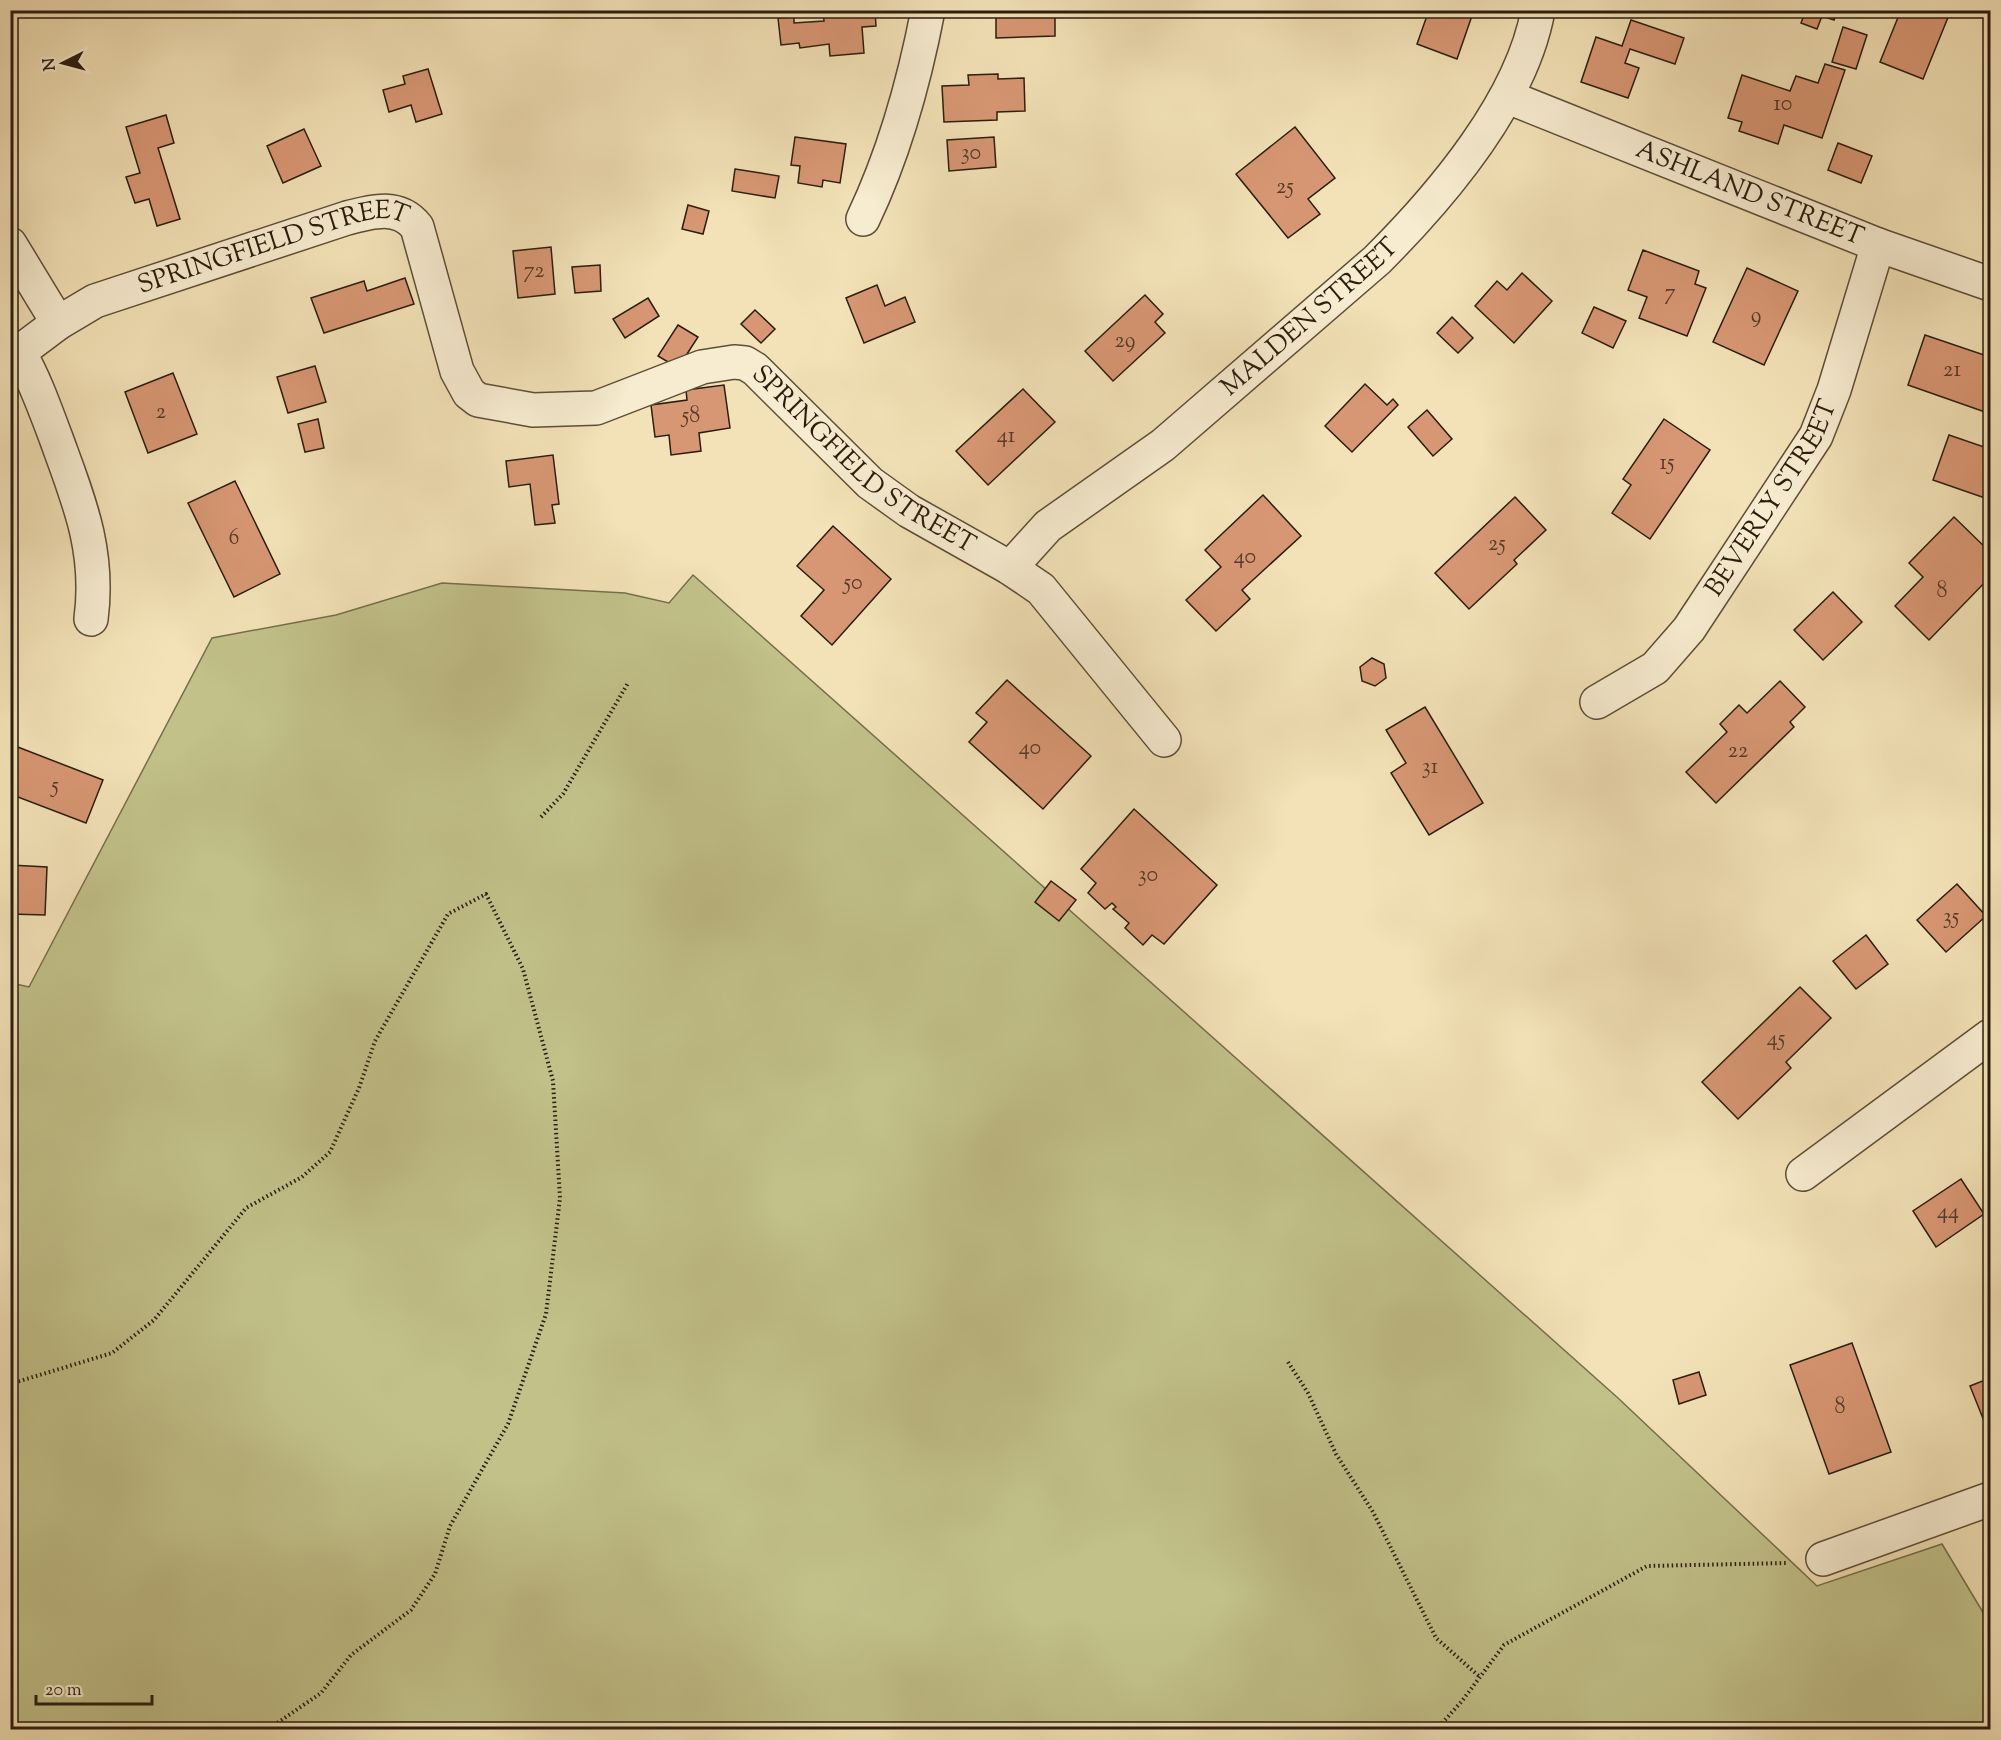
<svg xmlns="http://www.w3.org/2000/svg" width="2001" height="1740" font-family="'Sorts Mill Goudy',serif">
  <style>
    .green { fill: #c2c18a; stroke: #766f4c; stroke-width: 1.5 }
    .building { fill: #d89774; stroke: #2b1d0e; stroke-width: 1.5 }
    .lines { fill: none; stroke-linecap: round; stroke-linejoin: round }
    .street-casing { stroke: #5d4e38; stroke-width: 36 }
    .path { stroke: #2b1d0e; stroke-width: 4; stroke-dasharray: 1.5 3; stroke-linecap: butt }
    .street { stroke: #f7ecd0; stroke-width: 33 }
    .labels { text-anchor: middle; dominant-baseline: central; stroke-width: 6; stroke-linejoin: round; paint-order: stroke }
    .number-label { font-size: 22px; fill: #563c28 }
    .street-label { font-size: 26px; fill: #2b1d0e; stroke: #f7ecd0 }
  </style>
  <rect width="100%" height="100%" fill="#f3e2b7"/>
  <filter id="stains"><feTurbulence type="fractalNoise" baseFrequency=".00333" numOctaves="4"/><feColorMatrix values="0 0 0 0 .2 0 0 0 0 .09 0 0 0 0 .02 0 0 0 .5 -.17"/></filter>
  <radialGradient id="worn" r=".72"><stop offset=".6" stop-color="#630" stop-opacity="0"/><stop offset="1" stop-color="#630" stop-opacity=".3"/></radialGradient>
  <polygon class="green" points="693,575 1618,1398 1817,1586 1942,1544 1990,1624 1990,1729 11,1730 11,983 29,987 212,638 336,615 442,583 625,593 669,603"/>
  <g class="building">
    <polygon points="823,10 875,10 876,26 862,27 864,53 830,56 829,44 800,48 799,43 781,45 778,18 794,17 794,23 824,21"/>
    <polygon points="996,10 1055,10 1055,36 996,38"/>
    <polygon points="1429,10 1474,10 1457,59 1417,44"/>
    <polygon points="1806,10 1838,10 1834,20 1822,16 1817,29 1801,23"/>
    <polygon points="1901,10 1951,10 1923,79 1880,62"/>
    <polygon points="1631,20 1684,38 1675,64 1630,49 1625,63 1639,68 1628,98 1581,82 1596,37 1622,46"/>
    <polygon points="1843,27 1867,35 1856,69 1832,62"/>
    <polygon points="1825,64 1845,70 1822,138 1784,125 1778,144 1739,131 1742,122 1728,118 1742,75 1790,91 1796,76 1818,83"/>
    <polygon points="428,69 442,114 416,122 411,105 389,112 383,90 405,84 403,76"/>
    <polygon points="998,74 998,79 1024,78 1025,111 997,112 997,120 944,122 942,86 969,85 968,75"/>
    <polygon points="166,115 174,143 158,148 180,219 157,226 149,199 135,203 126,177 140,173 126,127"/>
    <polygon points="1295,127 1335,178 1308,199 1320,214 1288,238 1236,174"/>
    <polygon points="304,129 321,166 283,183 267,146"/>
    <polygon points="795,137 846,144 840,183 823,180 822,187 798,183 800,166 791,165"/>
    <polygon points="994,137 996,167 949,171 947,140"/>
    <polygon points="1838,143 1872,156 1861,183 1828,170"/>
    <polygon points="735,169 779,176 775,198 732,191"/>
    <polygon points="1990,190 1990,216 1984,214"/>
    <polygon points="688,205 709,211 703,234 682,229"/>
    <polygon points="551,247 555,294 518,298 513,251"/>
    <polygon points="1643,250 1699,271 1695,284 1706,288 1687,336 1639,318 1647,297 1628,290"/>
    <polygon points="600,265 601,291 575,293 572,267"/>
    <polygon points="1747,268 1798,291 1764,365 1713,342"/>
    <polygon points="1522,273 1552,301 1514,343 1475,306 1497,281 1507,290"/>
    <polygon points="405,278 414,304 324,333 311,298 364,281 367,291"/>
    <polygon points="877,285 885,306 905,297 915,322 864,343 846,298"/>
    <polygon points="1145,295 1163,314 1155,322 1165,333 1113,381 1085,351"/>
    <polygon points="648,298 659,316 625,338 613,319"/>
    <polygon points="1594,307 1626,321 1613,348 1582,333"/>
    <polygon points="755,310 775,329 761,343 741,324"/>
    <polygon points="1452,317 1473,338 1458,353 1437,333"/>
    <polygon points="678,325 698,337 678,368 658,356"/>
    <polygon points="1925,335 1990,357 1990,397 1985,412 1908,385"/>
    <polygon points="315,366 326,402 288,413 277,377"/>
    <polygon points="173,373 197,434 148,453 125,392"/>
    <polygon points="1365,384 1387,405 1393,399 1398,405 1352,452 1325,426"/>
    <polygon points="724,385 730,428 699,433 701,451 671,455 669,435 655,437 651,405 687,400 686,390"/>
    <polygon points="1023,389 1055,422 988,485 956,451"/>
    <polygon points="1427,410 1452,439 1433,456 1408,427"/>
    <polygon points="318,419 324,448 305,452 298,424"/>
    <polygon points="1664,419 1710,450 1650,539 1612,513 1631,485 1623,479"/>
    <polygon points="1949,435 1990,449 1990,482 1985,498 1933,480"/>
    <polygon points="553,455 559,504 552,505 555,523 535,525 530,484 509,487 506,461"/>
    <polygon points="235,481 280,574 234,597 188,503"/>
    <polygon points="1263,495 1301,536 1242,590 1250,599 1216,631 1186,600 1221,567 1205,550"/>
    <polygon points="1515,497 1546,530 1514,560 1517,564 1469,609 1435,573"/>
    <polygon points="1954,517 1990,552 1990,577 1929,640 1895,606 1923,577 1909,563"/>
    <polygon points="833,526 891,579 832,645 801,616 824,590 797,566"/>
    <polygon points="1833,592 1862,622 1823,660 1794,630"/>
    <polygon points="1372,658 1384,664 1386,678 1375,686 1362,681 1360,667"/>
    <polygon points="1007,680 1091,756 1043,809 969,742 987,722 976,713"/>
    <polygon points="1780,681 1805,707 1790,722 1794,727 1716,803 1686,772 1727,732 1720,724 1739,705 1747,713"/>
    <polygon points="1425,707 1483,803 1429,835 1391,773 1406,763 1386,730"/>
    <polygon points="10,744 103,780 86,823 10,794"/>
    <polygon points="1134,809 1217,885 1164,944 1152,935 1143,945 1125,928 1129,923 1113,909 1116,907 1112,903 1105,909 1088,893 1096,883 1081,869"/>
    <polygon points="10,865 47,867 45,915 10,914"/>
    <polygon points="1051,881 1076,900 1059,921 1035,902"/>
    <polygon points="1957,884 1986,916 1946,952 1917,920"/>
    <polygon points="1866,935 1888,964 1856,989 1833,961"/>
    <polygon points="1800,987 1831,1018 1786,1062 1791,1068 1738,1119 1702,1082"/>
    <polygon points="1961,1179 1984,1214 1936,1247 1913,1211"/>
    <polygon points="1852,1343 1891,1452 1829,1474 1790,1365"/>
    <polygon points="1699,1372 1706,1395 1679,1404 1673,1380"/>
    <polygon points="1990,1378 1990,1424 1986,1426 1970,1386"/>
  </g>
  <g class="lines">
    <defs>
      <g id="street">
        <path id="s1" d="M1508,97l370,148 112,39"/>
        <path d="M863,219c32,-67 51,-136 65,-209"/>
        <polyline points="10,244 58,323"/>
        <path d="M20,354c15,26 25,55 36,84 23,63 44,113 35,181"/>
        <path id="s2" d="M10,359l48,-36 37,-22 252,-83c26,-7 52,-14 70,9l40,144 12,22 9,7 55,10 63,-2 106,-41 32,-5 11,1 10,6 115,114 39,28 101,57 31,21 123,151"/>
        <path id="s3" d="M1010,568l38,-42 115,-81 214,-185c64,-64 145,-159 161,-250"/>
        <path id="s4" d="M1597,702l58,-34 34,-39 127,-193 18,-46 44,-145"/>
        <polyline points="1803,1174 1990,1036"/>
        <polyline points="1823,1559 1990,1499"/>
      </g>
    </defs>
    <use href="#street" class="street-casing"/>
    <g class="path">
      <polyline points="541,817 563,794 628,683"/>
      <polyline points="1288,1362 1308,1393 1336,1454 1373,1512 1436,1638 1480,1677"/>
      <polyline points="10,1384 112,1353 154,1320 246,1208 302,1177 330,1152 359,1088 375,1041 448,914 486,894 523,969 553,1081 560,1198 546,1314 508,1424 450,1526 435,1574 411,1610 351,1655 321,1693 267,1730"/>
      <polyline points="1436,1730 1462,1701 1504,1645 1647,1566 1787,1563"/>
    </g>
    <use href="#street" class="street"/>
  </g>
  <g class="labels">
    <g class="number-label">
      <text x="1783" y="105">10</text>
      <text x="971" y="154">30</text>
      <text x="1285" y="188">25</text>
      <text x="534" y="272">72</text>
      <text x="1670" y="294">7</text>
      <text x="1756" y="317">9</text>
      <text x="1125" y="342">29</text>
      <text x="1952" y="371">21</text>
      <text x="161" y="413">2</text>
      <text x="691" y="417">58</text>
      <text x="1006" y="437">41</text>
      <text x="1667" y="464">15</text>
      <text x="234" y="539">6</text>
      <text x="1497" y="545">25</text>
      <text x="1245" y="558">40</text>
      <text x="853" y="584">50</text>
      <text x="1942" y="592">8</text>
      <text x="1030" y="749">40</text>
      <text x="1738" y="752">22</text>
      <text x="1430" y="768">31</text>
      <text x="55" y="787">5</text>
      <text x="1148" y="876">30</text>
      <text x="1951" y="918">35</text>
      <text x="1776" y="1040">45</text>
      <text x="1948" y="1213">44</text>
      <text x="1840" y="1408">8</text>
    </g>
    <g class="street-label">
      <text stroke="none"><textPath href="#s1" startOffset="260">ASHLAND STREET</textPath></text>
      <text stroke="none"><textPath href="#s2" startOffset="290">SPRINGFIELD STREET</textPath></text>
      <text stroke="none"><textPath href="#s3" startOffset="392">MALDEN STREET</textPath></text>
      <text stroke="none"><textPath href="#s2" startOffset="1060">SPRINGFIELD STREET</textPath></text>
      <text stroke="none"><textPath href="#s4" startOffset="274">BEVERLY STREET</textPath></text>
    </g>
  </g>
  <rect width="2001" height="1740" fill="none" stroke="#f3e2b7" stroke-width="36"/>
  <rect x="12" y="12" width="1977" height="1716" fill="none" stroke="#2b1d0e" stroke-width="3"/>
  <rect x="18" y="18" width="1965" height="1704" fill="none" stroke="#2b1d0e" stroke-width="1.5"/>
  <g transform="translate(63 63) rotate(264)" stroke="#f7ecd0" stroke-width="4.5" paint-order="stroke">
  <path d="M0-4.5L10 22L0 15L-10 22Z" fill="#2b1d0e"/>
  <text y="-9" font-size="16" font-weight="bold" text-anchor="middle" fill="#2b1d0e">N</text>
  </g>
  <path d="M36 1695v9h116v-9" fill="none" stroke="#2b1d0e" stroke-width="3"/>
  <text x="45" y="1695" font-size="18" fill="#2b1d0e" stroke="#f7ecd0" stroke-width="4.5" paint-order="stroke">20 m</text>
  <rect width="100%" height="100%" filter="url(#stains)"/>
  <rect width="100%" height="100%" fill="url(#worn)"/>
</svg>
